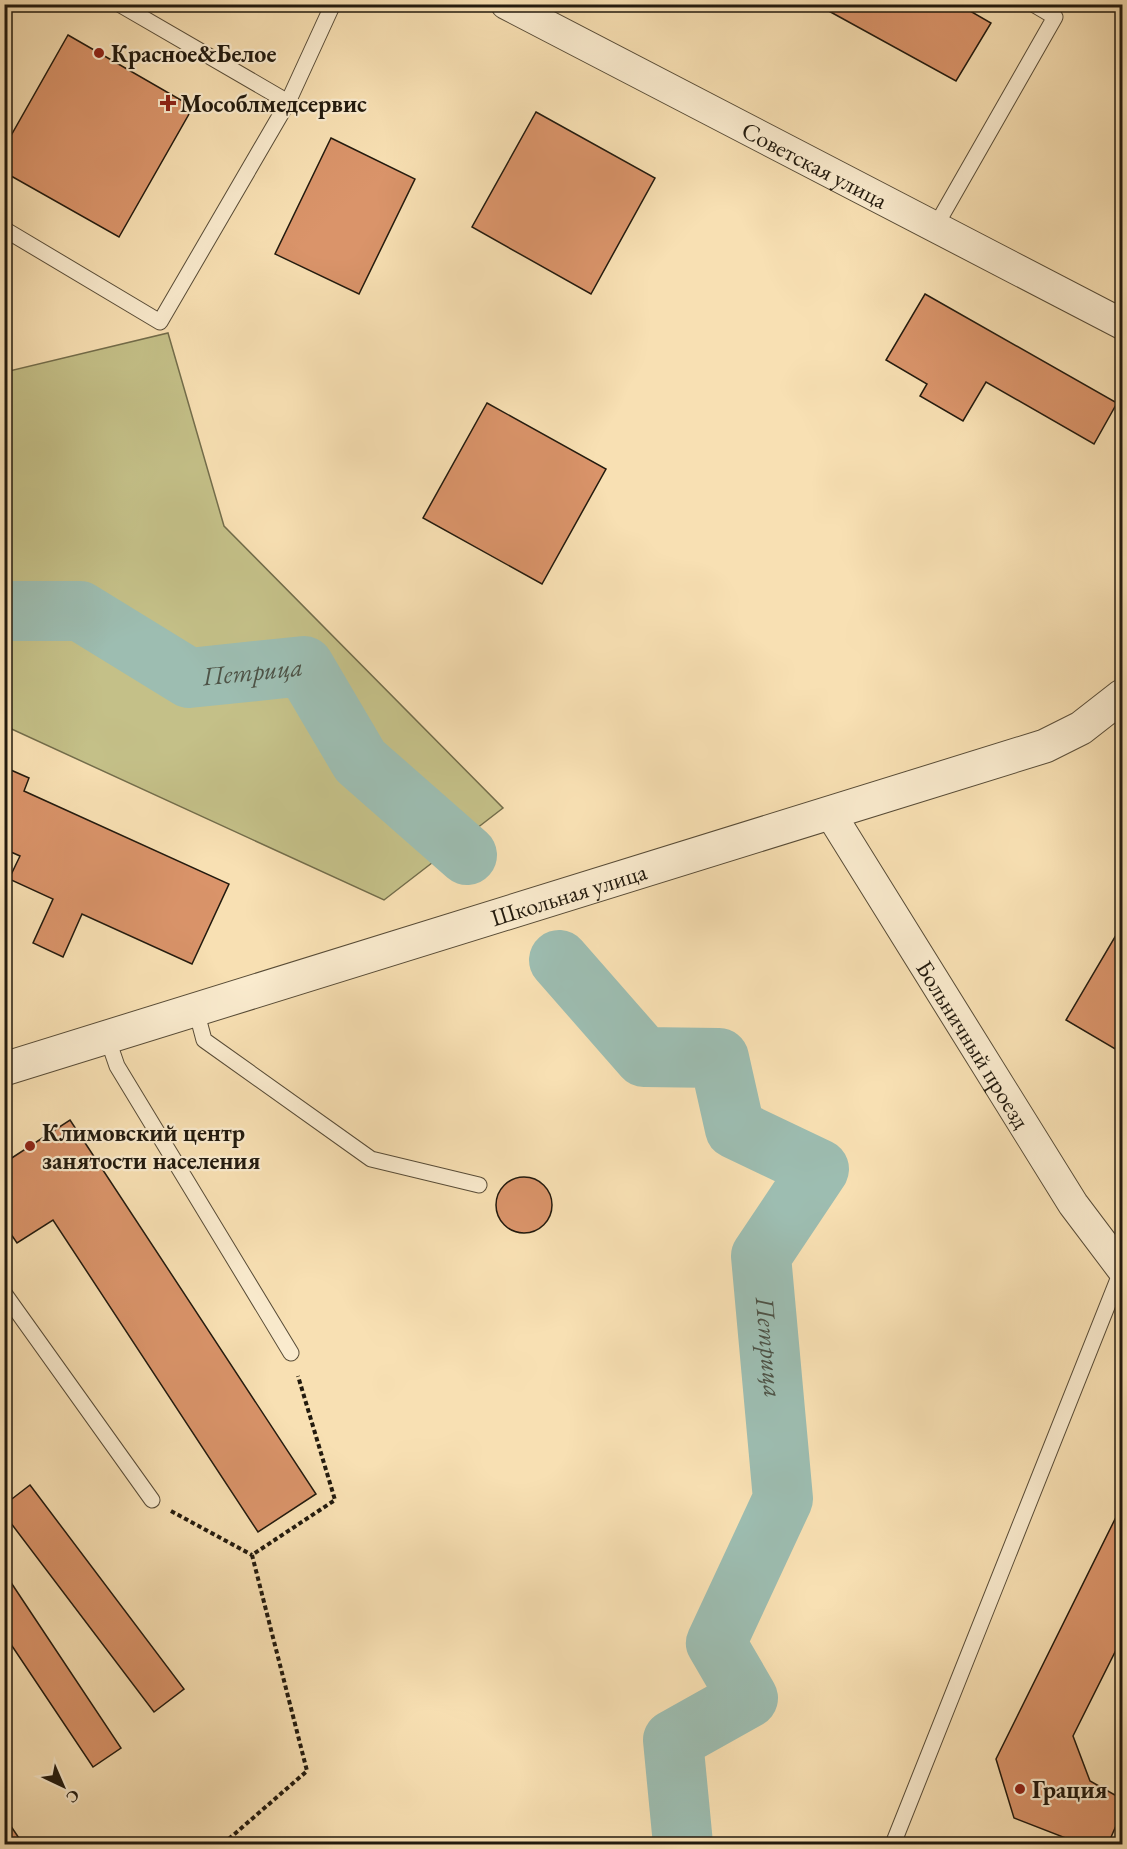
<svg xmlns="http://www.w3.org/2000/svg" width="1127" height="1849" font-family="'EB Garamond',serif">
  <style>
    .green { fill: #c4c088; stroke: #736d4b; stroke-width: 1.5 }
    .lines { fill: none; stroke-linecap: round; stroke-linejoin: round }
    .river { stroke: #9dbdb1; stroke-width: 60 }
    .building { fill: #da946a; stroke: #221a0e; stroke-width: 1.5 }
    .service-casing { stroke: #584c37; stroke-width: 17 }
    .minor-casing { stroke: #584c37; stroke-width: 32 }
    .tertiary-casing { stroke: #584c37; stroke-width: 35 }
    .path { stroke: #221a0e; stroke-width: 4; stroke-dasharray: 4.5 3; stroke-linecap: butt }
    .service { stroke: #faebce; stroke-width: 15 }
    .minor { stroke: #faebce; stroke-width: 30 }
    .tertiary { stroke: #faebce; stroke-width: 33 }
    .poi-dot { fill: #8f2418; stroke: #faebce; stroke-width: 2 }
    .labels { text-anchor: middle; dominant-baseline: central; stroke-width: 4.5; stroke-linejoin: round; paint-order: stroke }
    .poi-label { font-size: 24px; font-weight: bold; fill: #221a0e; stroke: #faebce; text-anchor: start }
    .street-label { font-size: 24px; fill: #221a0e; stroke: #faebce }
    .water-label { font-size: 26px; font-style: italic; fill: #4d5347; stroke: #faebce }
  </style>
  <rect width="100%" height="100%" fill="#f8e0b3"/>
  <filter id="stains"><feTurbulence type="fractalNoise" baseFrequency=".00333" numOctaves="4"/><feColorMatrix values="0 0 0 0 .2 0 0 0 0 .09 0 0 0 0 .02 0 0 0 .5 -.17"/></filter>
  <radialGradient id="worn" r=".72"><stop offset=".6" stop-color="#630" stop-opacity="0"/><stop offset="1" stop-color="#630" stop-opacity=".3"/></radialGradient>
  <polygon class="green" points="168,333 224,526 503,808 384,900 5,726 5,372"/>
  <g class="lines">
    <g class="river">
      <path id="s1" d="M4,611h76l109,67 115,-12 56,95 107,94"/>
      <path id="s2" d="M559,960l85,97 75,1 16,71 84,40 -58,87 22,243 -67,144 32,55 -75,42 10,104"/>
    </g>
  </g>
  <g class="building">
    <polygon points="816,4 958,4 991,23 956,81"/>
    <polygon points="68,35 193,107 119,237 4,172 4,148"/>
    <polygon points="536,112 655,178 591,294 472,227"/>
    <polygon points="331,138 415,179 359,294 275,254"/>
    <polygon points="925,294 1117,403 1094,444 986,382 963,421 920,396 927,384 886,360"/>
    <polygon points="487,403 606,469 542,584 423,518"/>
    <polygon points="4,767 29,778 24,791 229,884 192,964 82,914 63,957 33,943 53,899 9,879 20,856 4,849"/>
    <polygon points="1119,930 1122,932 1122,1053 1066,1020"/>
    <polygon points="70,1120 316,1494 258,1532 53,1220 17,1243 4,1224 4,1163"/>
    <circle cx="524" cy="1205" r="28"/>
    <polygon points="30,1485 184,1689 154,1712 4,1514 4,1505"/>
    <polygon points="1122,1505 1122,1638 1073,1736 1090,1781 1122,1799 1122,1812 1108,1844 1081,1844 1014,1818 996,1759"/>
    <polygon points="4,1572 121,1748 93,1767 4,1634"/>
    <polygon points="4,1816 23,1844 4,1844"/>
  </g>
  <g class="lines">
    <defs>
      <g id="service">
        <polyline points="288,102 333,4"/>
        <polyline points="4,229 160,322 288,102 119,4"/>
        <polyline points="934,229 1055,17 1033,4"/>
        <polyline points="196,1010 204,1040 371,1159 479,1185"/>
        <polyline points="107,1037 117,1066 291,1353"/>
        <polyline points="4,1293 152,1500"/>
        <polyline points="893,1844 1122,1269"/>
      </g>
      <g id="minor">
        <path id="s3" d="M506,4l616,320"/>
        <path id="s4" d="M830,813l243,391 49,65"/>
      </g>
      <g id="tertiary">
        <path id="s5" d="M4,1069l1041,-323 36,-18 41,-32"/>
      </g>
    </defs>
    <use href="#service" class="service-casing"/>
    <use href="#minor" class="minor-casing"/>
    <use href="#tertiary" class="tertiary-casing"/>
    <g class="path">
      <polyline points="171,1511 252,1555"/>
      <polyline points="223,1844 307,1771 252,1555 335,1500 298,1376"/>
    </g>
    <use href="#service" class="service"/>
    <use href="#minor" class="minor"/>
    <use href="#tertiary" class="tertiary"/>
  </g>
  <g class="poi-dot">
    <circle cx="99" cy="53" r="6"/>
    <path d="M165 94h6v6h6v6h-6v6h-6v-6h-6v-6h6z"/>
    <circle cx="30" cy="1146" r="6"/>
    <circle cx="1020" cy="1789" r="6"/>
  </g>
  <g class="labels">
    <g class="poi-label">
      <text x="111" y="53">Красное&amp;Белое</text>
      <text x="180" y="103">Мособлмедсервис</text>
      <text x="42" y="1132">Климовский центр<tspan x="42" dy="28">занятости населения</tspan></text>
      <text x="1032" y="1789">Грация</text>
    </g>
    <g class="street-label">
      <text stroke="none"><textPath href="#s3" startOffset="348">Советская улица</textPath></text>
      <text stroke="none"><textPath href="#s5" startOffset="591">Школьная улица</textPath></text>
      <text stroke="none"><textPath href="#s4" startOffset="272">Больничный проезд</textPath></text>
    </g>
    <g class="water-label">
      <text stroke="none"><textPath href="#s1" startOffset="268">Петрица</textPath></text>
      <text stroke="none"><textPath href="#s2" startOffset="566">Петрица</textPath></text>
    </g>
  </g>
  <rect width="1127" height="1849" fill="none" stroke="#f8e0b3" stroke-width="24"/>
  <rect x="6" y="6" width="1115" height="1837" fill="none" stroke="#221a0e" stroke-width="3"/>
  <rect x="12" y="12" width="1103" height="1825" fill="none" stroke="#221a0e" stroke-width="1.5"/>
  <g transform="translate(63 1786) rotate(136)" stroke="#faebce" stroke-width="4.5" paint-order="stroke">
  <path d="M0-4.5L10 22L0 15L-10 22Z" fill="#221a0e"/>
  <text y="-9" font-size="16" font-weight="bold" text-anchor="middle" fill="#221a0e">С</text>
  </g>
  <rect width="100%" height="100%" filter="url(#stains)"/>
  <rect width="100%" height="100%" fill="url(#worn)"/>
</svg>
